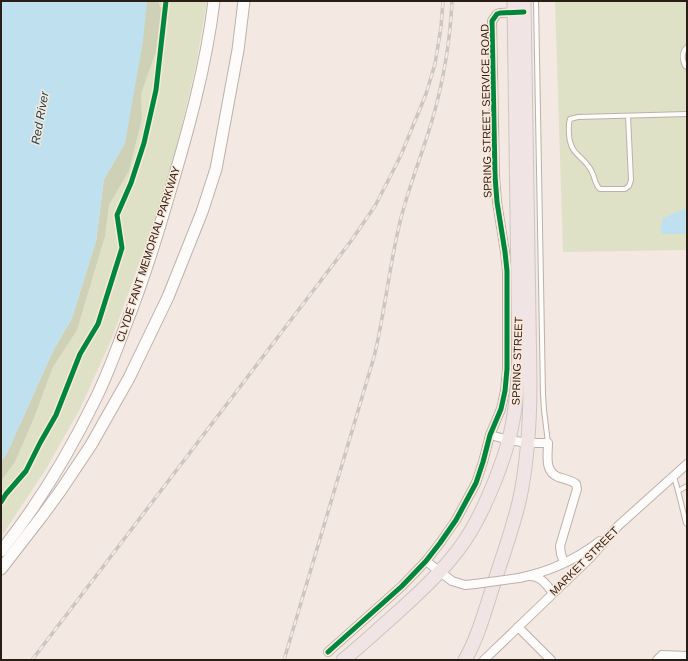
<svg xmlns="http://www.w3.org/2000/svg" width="688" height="661" font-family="Helvetica,sans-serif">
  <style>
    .green { fill: #dee1c5 }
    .forest { fill: #ced1b6 }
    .water { fill: #bfe1ef }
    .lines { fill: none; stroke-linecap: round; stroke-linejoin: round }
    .service-casing { stroke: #bbb1aa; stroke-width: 6 }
    .minor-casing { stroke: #bbb1aa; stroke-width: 10 }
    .secondary-casing { stroke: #bbb1aa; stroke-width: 13 }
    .primary-casing { stroke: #ccc6c1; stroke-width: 15 }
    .service { stroke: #fdfcfb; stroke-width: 4 }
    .minor { stroke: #fdfcfb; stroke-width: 8 }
    .secondary { stroke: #fdfcfb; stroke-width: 11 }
    .primary { stroke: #f0e4e4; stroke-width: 13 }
    .rail-casing { stroke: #c9c6c3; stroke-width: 3.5 }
    .rail { stroke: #fbe8da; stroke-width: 2; stroke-dasharray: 6; stroke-linecap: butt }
    .minor-bridge-casing { stroke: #bbb1aa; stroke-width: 10; stroke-linecap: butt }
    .minor-bridge { stroke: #fdfcfb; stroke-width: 8 }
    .cycleway-casing { stroke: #fbe8da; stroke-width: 8 }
    .cycleway { stroke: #00873e; stroke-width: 5 }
    .labels { text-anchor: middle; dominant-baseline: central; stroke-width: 3; stroke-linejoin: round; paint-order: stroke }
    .street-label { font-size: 11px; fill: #291e15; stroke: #fbe8da }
    .water-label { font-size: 12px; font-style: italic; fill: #1c4959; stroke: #fbe8da }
  </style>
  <rect width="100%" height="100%" fill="#f3e9e2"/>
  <g class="green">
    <polygon points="158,1 207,1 196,65 176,150 158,211 112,338 80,409 46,469 1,537 1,481 15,462 34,418 53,367 77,330 105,238 109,205 129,171 142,119 141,94 156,52 162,11"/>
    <polygon points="555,1 687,1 687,250 563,252"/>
  </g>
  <polygon class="forest" points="147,1 158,1 162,11 156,52 141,94 142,119 129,171 109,205 105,237 77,330 53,367 34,418 15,462 1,481 1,462 7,453 53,351 72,318 96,241 104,179 125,143"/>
  <g class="water">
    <polygon points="1,1 147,1 143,41 125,143 104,179 96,241 72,318 53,351 7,453 1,462"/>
    <polygon points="687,207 687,234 663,234 660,231 663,218 685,209"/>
  </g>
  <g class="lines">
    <defs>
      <g id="service">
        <polyline points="536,1 543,394 544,410 548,443"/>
        <path d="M687,47c-6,6 -5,12 -2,19l2,1"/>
        <path d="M628,116l3,64 -2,6 -4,3h-25c-5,-4 -5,-11 -8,-17 -8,-17 -21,-15 -23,-37 0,-6 -1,-10 1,-16l8,-2 109,-3"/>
        <path d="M674,477c5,15 8,31 12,46l1,1"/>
        <polyline points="678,491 687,486"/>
      </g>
      <g id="minor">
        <path d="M490,435l19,5 19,3h20c0,12 -4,28 10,34 6,2 13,3 18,7l1,5 -17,57 1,8 3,8"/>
        <polyline points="426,561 452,581 465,585 475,584"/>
        <path d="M529,576c12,0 17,8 24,17"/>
        <path d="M519,578c29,-6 58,-19 81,-37"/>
        <polyline points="518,627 551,660"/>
        <polyline points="328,652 402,586 426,561 440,543 456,520 476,483 483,462 490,435 501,409 505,391 507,369 507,271 505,252 497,202 495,176 492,21 497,14 500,13 517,12"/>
        <polyline points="484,660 590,558 618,526 687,464"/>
        <polyline points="657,660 662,655 687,656"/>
      </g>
      <g id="secondary">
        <path d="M1,551c37,-46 68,-98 94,-151 12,-24 21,-49 30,-73 17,-43 31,-87 44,-132 19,-64 37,-128 45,-194"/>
        <polyline points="1,569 42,516 61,490 91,445 129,378 168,297 202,212 216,169 238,50 244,1"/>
      </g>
      <g id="primary">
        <path d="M343,660c16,-13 31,-27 46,-40 21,-19 43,-38 61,-60 21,-24 34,-52 46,-82 7,-18 14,-38 17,-58 4,-21 5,-42 6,-64l-5,-355"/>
        <path d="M465,660c13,-23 20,-49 28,-74 9,-28 19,-55 26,-84 9,-40 11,-80 11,-121l-6,-380"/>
      </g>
    </defs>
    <use href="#service" class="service-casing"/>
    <use href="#minor" class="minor-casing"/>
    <use href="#secondary" class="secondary-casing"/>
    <use href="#primary" class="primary-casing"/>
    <use href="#service" class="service"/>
    <use href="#minor" class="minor"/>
    <use href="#secondary" class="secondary"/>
    <use href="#primary" class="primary"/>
    <defs>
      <g id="rail">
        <polyline points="32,660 351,241 375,206 392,173 401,155 426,94 435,64 441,27 443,1"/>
        <path d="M284,660l90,-303c11,-45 15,-90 26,-135 8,-33 21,-65 31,-98 12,-40 19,-81 21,-123"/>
      </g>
    </defs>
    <use href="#rail" class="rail-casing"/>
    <use href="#rail" class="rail"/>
    <defs>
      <polyline id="minor-bridge" points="475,584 519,578"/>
    </defs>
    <use href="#minor-bridge" class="minor-bridge-casing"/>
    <use href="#minor-bridge" class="minor-bridge"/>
    <defs>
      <g id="cycleway">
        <polyline points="1,502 6,494 26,471 40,443 56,415 80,354 98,324 122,248 117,215 131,183 144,143 156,90 166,1"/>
        <polyline points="328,652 402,586 426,561 440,543 456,520 476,483 483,462 490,435 501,409 505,391 507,369 507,271 505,252 497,202 495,176 492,21 497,14 500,13 524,12"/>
      </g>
    </defs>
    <use href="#cycleway" class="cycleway-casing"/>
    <use href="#cycleway" class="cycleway"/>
  </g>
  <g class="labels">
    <g class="street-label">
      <text transform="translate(486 111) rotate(-91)">SPRING STREET SERVICE ROAD</text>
      <text transform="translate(148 254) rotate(-72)">CLYDE FANT MEMORIAL PARKWAY</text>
      <text transform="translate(517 361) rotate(-88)">SPRING STREET</text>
      <text transform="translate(584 561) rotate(-45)">MARKET STREET</text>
    </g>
    <g class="water-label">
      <text transform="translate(40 118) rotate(-80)">Red River</text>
    </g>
  </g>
  <rect width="688" height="661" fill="none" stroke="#291e15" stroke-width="4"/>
</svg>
